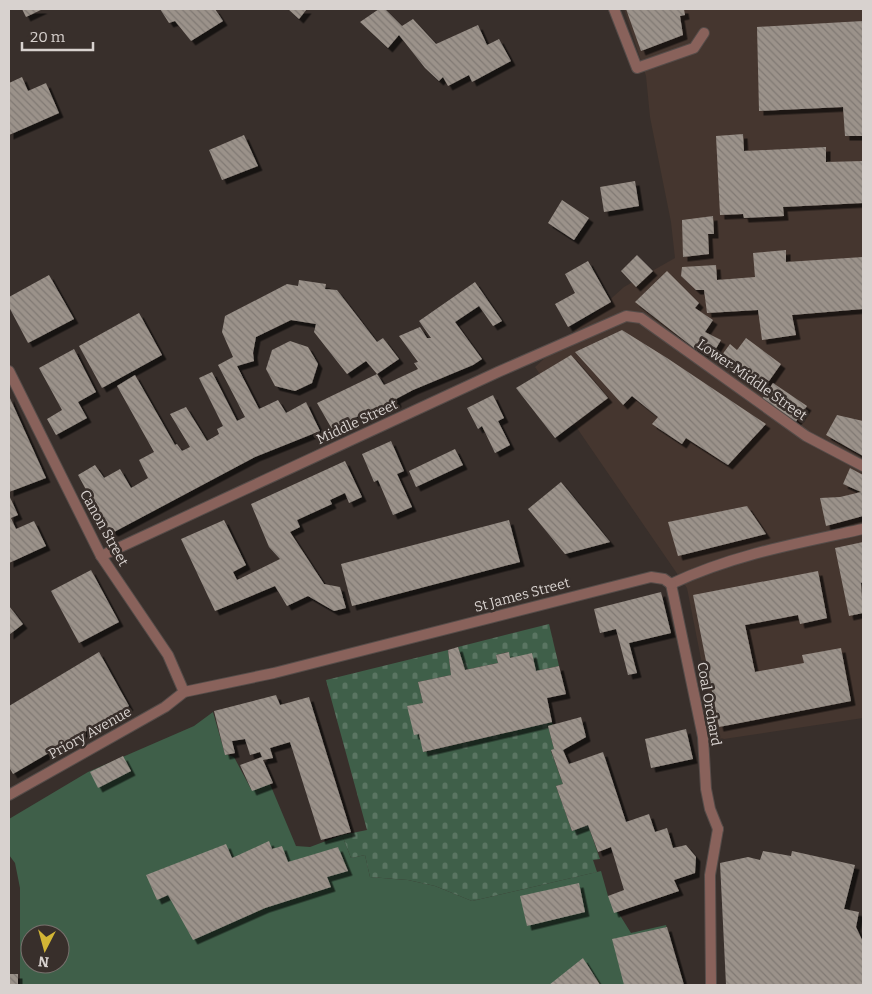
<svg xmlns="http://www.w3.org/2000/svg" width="872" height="994" font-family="Bitter,serif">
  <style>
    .built { fill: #45362f }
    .grass { fill: #3f5f49; fill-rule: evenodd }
    .cemetery { fill: url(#cemetery-stones) }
    .building { fill: url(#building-back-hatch); filter: url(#shadow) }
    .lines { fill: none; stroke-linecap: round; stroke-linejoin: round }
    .lane-casing { stroke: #554c49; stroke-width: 12 }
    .street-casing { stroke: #554c49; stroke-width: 12 }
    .lane { stroke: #89625b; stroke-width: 10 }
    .street { stroke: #89625b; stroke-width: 10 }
    .labels { text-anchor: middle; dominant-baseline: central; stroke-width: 5; stroke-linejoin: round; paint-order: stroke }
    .street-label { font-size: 14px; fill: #d8d2cf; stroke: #382f2b }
  </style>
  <defs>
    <pattern id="cemetery-stones" width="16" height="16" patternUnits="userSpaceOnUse" patternTransform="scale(1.25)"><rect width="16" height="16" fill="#3f5f49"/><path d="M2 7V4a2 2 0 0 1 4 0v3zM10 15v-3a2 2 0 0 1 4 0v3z" fill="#5a7562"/></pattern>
    <pattern id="building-back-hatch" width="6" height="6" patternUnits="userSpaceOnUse" patternTransform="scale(1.25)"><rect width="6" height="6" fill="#9b928a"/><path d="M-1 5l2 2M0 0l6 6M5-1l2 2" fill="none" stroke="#807973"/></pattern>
    <filter id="shadow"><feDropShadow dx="4.5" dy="4.5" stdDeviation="0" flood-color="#0009"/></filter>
  </defs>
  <rect width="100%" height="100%" fill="#382f2b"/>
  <polygon class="built" points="624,9 863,9 863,718 717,740 687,588 535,367 624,287 675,258 671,222 650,117 646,76"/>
  <path class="grass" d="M213,712l12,42 9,3 17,32 19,-5 26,62 14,1 32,-12 9,23 14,-3 5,22 38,3 27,6 37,15 129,-30 7,25 23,37 35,-8 16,60h-662v-97l-5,-25 -6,-8v-36l79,-47 106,-46zM30,934h30v30h-30z"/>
  <g class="cemetery">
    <polygon points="549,624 559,666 536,671 510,658 508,652 496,655 498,663 465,670 458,647"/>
    <polygon points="448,650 451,675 418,682 423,703 408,707 419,734 424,752 552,722 553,725 548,726 554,749 551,751 563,784 556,786 572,831 588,825 600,859 593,860 597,872 472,901 435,886 408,880 370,877 365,855 351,858 342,835 367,830 326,680"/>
  </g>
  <g class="building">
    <polygon points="22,9 43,9 26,17"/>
    <polygon points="160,9 215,9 223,21 191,41 175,21 169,23"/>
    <polygon points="288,9 307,9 299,19"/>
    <polygon points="379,9 385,9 402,26 413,19 436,44 478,25 487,45 499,39 511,61 472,82 469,75 448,86 443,77 439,81 425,68 399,35 388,48 360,22"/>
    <polygon points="626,9 684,9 685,15 680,16 683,35 641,51"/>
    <polygon points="863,21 863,136 845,136 843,107 759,111 757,27"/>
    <polygon points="22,77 28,91 46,83 59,113 9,135 9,83"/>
    <polygon points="743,134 744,151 826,147 826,162 863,161 863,203 783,207 784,216 744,218 743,214 720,215 716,136"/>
    <polygon points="244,135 258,166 222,180 209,150"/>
    <polygon points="635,181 639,206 604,212 600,187"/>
    <polygon points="562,200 589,218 574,240 548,223"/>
    <polygon points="713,216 714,234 708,234 709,254 683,257 682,220"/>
    <polygon points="786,250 786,262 863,257 863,309 792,315 796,335 762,340 758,310 707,313 704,290 696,290 681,276 682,267 716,265 717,280 755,277 753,253"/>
    <polygon points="637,255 653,271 636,287 621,271"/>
    <polygon points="588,261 611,302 568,327 555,304 575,293 565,274"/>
    <polygon points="667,271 699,303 695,308 713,320 705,332 721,340 711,357 694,348 635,302"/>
    <polygon points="49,275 74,319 28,343 9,307 9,297"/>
    <polygon points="299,280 326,284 325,289 337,290 377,342 383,338 399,359 377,374 384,385 418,369 414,363 418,362 399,336 420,327 427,338 431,338 419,321 475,282 502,321 493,326 479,306 455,322 482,359 473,365 413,390 396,399 397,403 365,418 363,414 332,429 317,403 377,374 366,361 347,374 314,332 316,324 291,320 256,337 253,353 254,361 237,366 259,409 278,400 286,413 306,402 320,431 255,457 114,532 107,528 78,475 95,465 104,478 120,469 131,488 148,478 139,460 154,452 117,386 135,375 175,445 177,444 182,451 190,447 170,414 186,407 207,441 219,434 217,429 223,426 199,378 212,372 237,421 245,417 218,365 233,357 222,332 225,316 287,284 298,286"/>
    <polygon points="139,313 162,355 102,388 79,346"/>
    <polygon points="622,330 667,358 766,424 728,465 686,438 682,444 652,424 658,417 632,396 623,405 575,352"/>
    <polygon points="746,338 781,364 762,391 719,359 730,344 737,350"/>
    <polygon points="290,341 308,347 318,364 312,383 295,391 275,386 266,369 272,350"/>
    <polygon points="74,349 96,392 78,402 87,418 56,435 47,419 62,410 39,368"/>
    <polygon points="571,355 608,398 555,438 516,388"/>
    <polygon points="773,383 807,406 795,423 762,399"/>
    <polygon points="493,395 504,418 498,421 510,445 495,453 482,426 478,429 467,408"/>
    <polygon points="9,396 46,478 9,492"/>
    <polygon points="837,415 863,421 863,456 826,435"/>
    <polygon points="391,441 404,471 397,474 412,507 393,515 378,480 374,482 362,454"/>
    <polygon points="455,449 463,465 416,487 409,471"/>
    <polygon points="345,461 362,497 349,503 345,493 330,500 332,504 297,520 300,527 290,532 324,584 340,587 346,608 334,611 308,596 287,606 275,586 215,611 181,539 224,520 246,565 233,572 237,580 280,559 269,547 251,504"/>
    <polygon points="850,468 863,475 863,516 826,526 820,498 840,497 861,492 843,484"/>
    <polygon points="561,482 610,542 565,554 528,509"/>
    <polygon points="9,495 18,515 11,518 16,529 34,521 46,546 9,563"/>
    <polygon points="747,506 766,534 678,556 668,522"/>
    <polygon points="509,520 520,562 352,606 341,564"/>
    <polygon points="863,542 863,582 861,583 863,613 849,616 835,548"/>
    <polygon points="91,570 119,622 79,643 51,591"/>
    <polygon points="818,571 827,618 800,624 798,615 745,625 755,672 804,663 802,655 841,648 851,701 719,727 693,595"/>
    <polygon points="661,592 671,633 629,643 637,673 628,675 616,629 600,633 594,609"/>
    <polygon points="9,606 23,624 9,635"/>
    <polygon points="458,647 465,670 498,663 496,655 509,652 510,658 532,653 536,671 559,666 566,694 547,698 552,722 423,752 419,734 414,735 407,706 423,703 418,682 451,675 448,650"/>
    <polygon points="99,652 129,706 13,774 9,767 9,706"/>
    <polygon points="276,695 280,705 309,697 351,832 321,840 290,742 270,748 273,758 263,760 273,783 252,791 240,765 262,757 260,752 250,755 245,739 232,741 235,753 225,755 214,711"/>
    <polygon points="581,717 586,737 563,750 569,764 603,752 626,822 649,814 655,832 667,828 673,848 686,845 696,857 695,873 674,880 679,891 614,913 608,896 624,890 611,847 598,852 588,825 572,831 556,786 563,784 551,750 554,749 548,726"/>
    <polygon points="686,729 693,759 651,768 645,739"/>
    <polygon points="123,756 131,771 98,788 90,772"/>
    <polygon points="269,841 272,849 282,846 288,862 338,847 348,871 327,877 331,887 265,908 193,940 168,895 157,900 146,875 226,844 232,858"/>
    <polygon points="763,851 791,856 792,851 855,865 844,909 859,912 856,927 863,942 863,985 726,985 720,863 748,857 760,860"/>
    <polygon points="579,883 585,912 527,926 520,896"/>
    <polygon points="667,927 684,985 624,985 612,939"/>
    <polygon points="583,958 600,985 549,985"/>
    <rect x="9" y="974" width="9" height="11"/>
  </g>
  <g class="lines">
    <defs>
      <polyline id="lane" points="711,985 710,875 718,829"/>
      <g id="street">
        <polyline points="614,9 637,68 694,48 704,33"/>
        <polyline points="9,371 101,556 168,655 184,692"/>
        <polyline points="101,556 498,372 626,316 641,318 806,436 863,466"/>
        <polyline points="671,584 703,737 706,789 710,809 718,829"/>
        <path d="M671,584c61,-29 127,-41 192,-55"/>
        <polyline points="9,795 165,707 184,692 274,673 651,577 664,579 671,584"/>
      </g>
    </defs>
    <use href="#lane" class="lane-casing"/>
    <use href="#street" class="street-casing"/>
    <use href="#lane" class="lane"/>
    <use href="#street" class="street"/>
  </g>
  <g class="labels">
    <g class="street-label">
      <text transform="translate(752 380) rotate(35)">Lower Middle Street</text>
      <text transform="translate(357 422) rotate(-25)">Middle Street</text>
      <text transform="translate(104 528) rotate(61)">Canon Street</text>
      <text transform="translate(522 595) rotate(-15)">St James Street</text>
      <text transform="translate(709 704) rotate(80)">Coal Orchard</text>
      <text transform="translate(90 733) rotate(-29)">Priory Avenue</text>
    </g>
  </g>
  <rect width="872" height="994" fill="none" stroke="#d8d2cf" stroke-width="20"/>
  <g transform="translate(45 949) rotate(186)"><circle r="24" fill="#382f2b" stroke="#78706d"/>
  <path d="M0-4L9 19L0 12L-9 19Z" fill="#d3b635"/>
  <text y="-8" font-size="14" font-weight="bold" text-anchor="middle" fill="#d8d2cf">N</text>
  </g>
  <path d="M22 42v8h71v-8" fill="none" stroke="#d8d2cf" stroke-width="2.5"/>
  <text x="30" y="42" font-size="15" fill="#d8d2cf" stroke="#382f2b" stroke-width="4" paint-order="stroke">20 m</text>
</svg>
